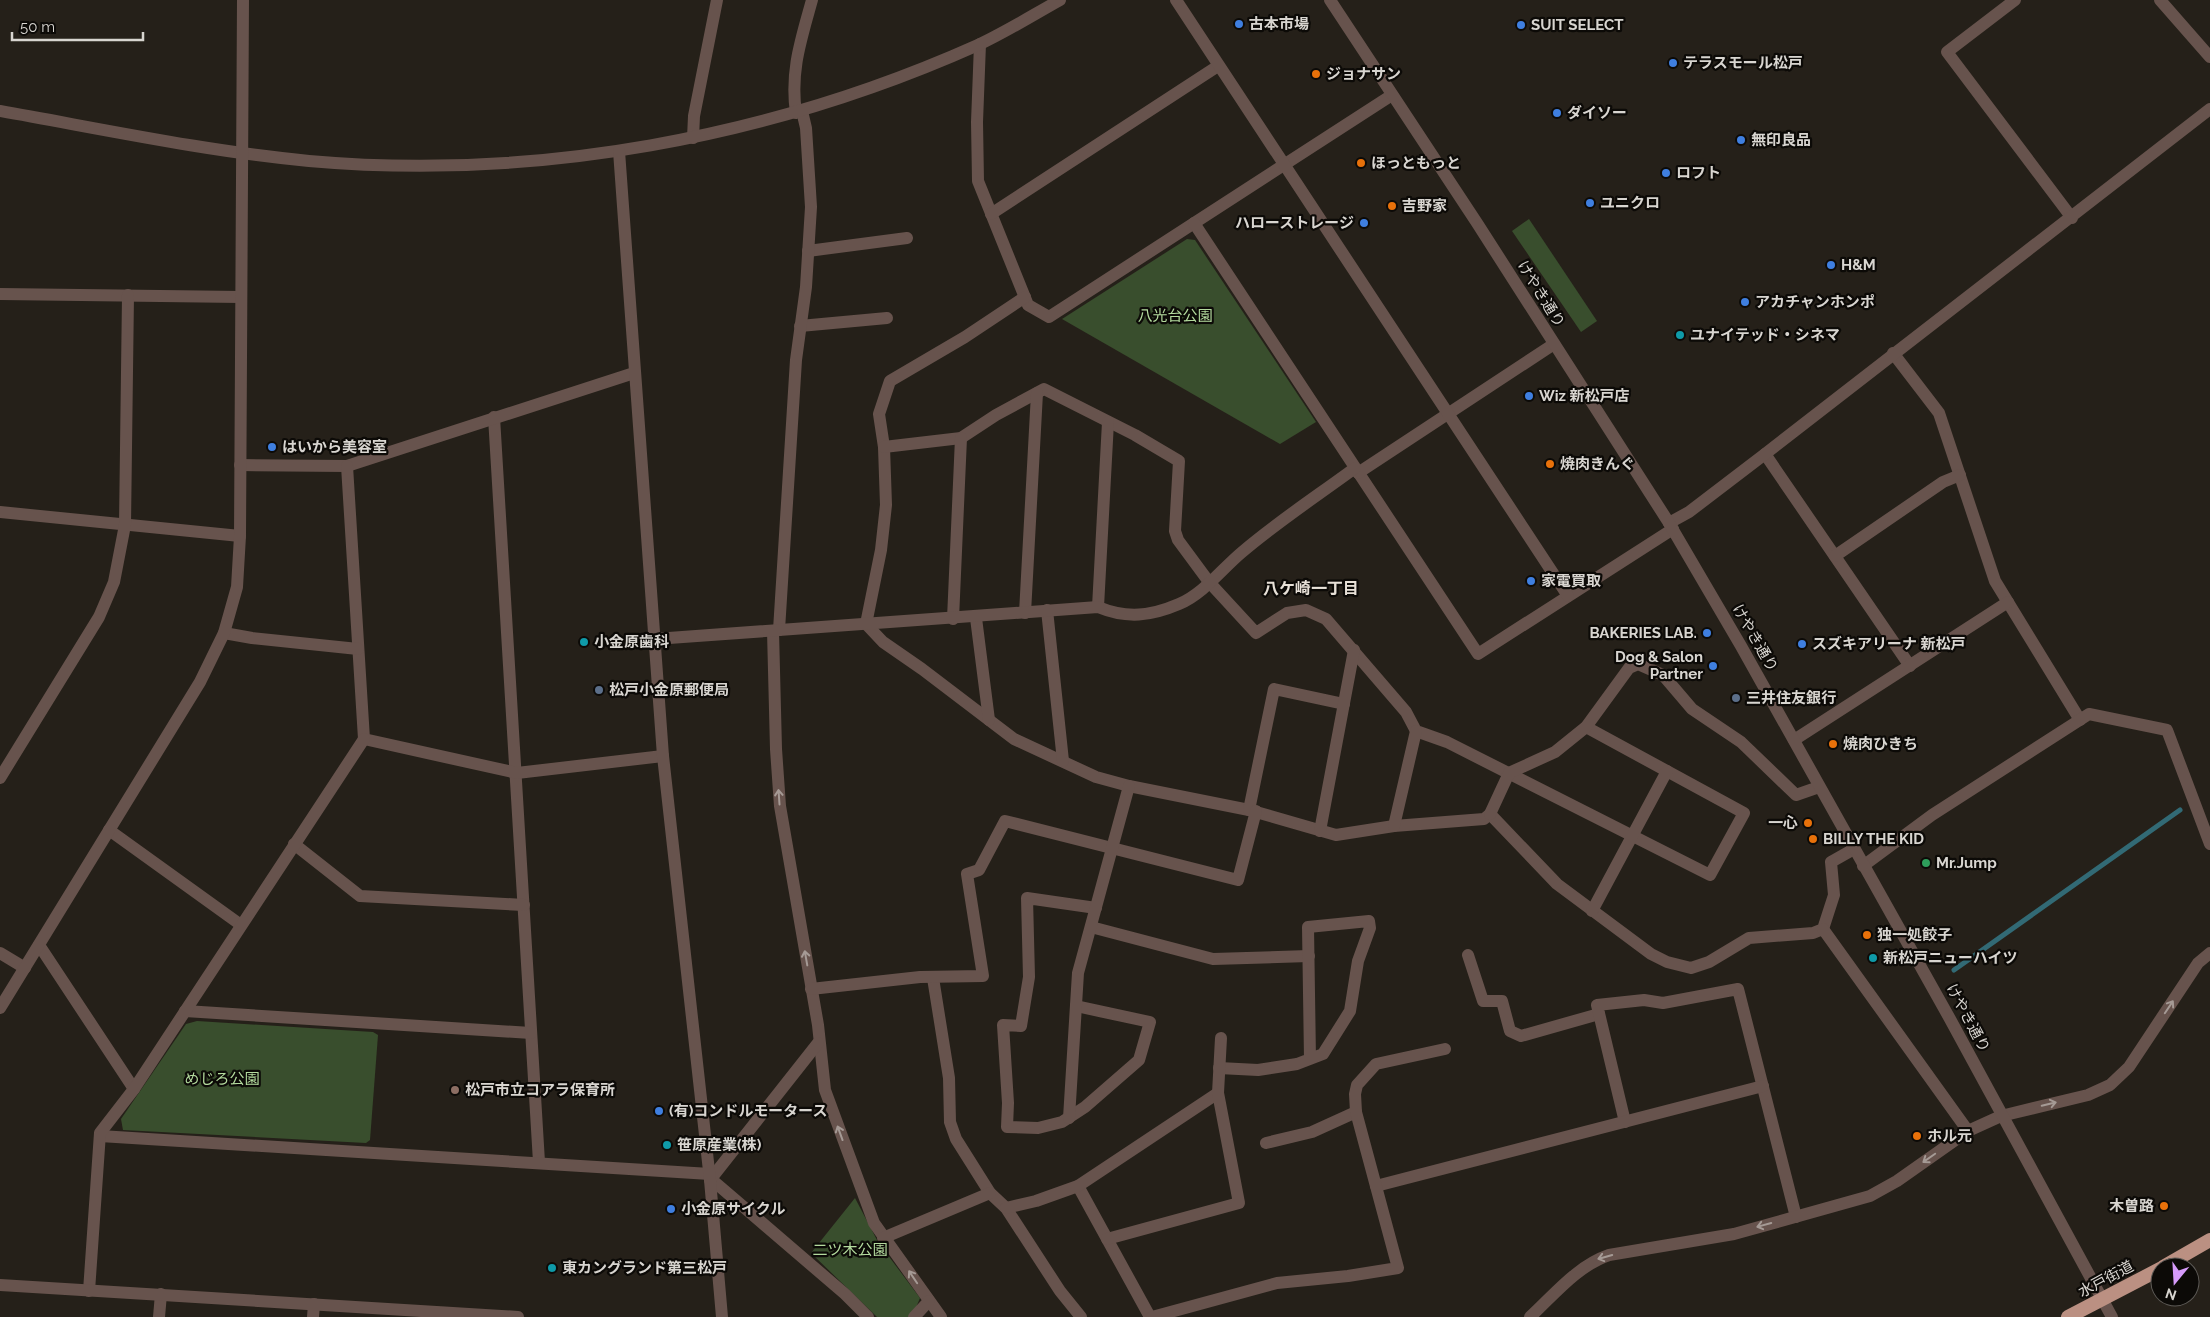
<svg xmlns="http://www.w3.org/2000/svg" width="2210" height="1317" font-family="Raleway,'Noto Sans JP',sans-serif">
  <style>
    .green { fill: #394e2d }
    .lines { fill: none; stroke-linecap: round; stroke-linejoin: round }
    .stream { stroke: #326a75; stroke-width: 5 }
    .minor { stroke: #67534d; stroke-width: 12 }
    .tertiary { stroke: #67534d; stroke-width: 12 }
    .trunk { stroke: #bb9082; stroke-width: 14 }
    .oneway { stroke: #a59a95 }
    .shop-dot { fill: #3f7fe0; stroke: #0c0a07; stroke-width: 2 }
    .food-dot { fill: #e8710a; stroke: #0c0a07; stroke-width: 2 }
    .culture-dot { fill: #0f9aa8; stroke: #0c0a07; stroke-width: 2 }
    .service-dot { fill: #5c6f8a; stroke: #0c0a07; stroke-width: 2 }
    .leisure-dot { fill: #2e9e5b; stroke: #0c0a07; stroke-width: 2 }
    .education-dot { fill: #8d6e63; stroke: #0c0a07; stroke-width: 2 }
    .labels { text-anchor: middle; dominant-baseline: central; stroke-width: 4.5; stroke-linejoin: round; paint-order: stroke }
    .poi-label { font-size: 15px; font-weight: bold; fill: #d8d5d0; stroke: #0c0a07; text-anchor: start }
    .street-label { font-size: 15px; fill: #d8d5d0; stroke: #0c0a07 }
    .park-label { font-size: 15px; fill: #b4db9e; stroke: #0c0a07 }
    .neighbourhood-label { font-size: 16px; font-weight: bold; fill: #e7e0d7; stroke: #0c0a07 }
  </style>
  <rect width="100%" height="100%" fill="#252019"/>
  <g class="green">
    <polygon points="1529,219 1597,321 1581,332 1512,231"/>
    <polygon points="1187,239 1195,240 1316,422 1280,444 1062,319"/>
    <polygon points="197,1021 373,1032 378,1035 370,1140 366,1143 123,1130 121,1119 186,1024"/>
    <polygon points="855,1198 878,1242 920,1298 912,1317 877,1317 811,1253"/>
  </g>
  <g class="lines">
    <polyline class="stream" points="1954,970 2180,810"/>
    <g class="minor">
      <polyline points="2015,0 1947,52 2072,218"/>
      <polyline points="2160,0 2210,57"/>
      <polyline points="980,44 977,122 978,181 1028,305 1049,317 1392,95"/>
      <path d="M796,113c-6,-42 5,-73 16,-113"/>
      <polyline points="693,138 694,116 717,0"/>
      <polyline points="991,214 1218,66"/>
      <polyline points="1194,223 1478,654 1673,529"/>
      <polyline points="808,251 907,238"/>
      <polyline points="0,294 241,297"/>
      <polyline points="1025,297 965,337 890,381 879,414 884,447 886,505 881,550 866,624 883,642 922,669 1014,739 1096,777 1129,786 1249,810 1336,835 1394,826 1484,819 1490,814 1557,884 1651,954 1667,962 1691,968 1709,962 1749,938 1813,933 1823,929 1834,895 1831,862 1854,849"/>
      <polyline points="800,326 887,318"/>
      <polyline points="1893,353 1939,413 1995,581 2080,720"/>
      <polyline points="494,417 539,1162"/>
      <polyline points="884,447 961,438 996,415 1044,389 1135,435 1179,461 1175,531 1178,540 1209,582 1256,633 1287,613 1306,610 1326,619 1406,712 1416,731 1447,742 1710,875 1744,813 1586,727"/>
      <polyline points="1765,454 1910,666"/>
      <polyline points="240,465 347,466 634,373"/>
      <polyline points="347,466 364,739 517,773 663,756"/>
      <polyline points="1358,473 1554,344"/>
      <polyline points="0,512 240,536"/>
      <polyline points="1669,523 1689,512 1765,454 2210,109"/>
      <polyline points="1835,556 1943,482 1960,475"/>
      <polyline points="1098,607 1108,422"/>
      <polyline points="1047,610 1063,761"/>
      <polyline points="1025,613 1037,393"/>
      <polyline points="976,618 989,720"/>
      <polyline points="953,619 961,438"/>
      <polyline points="779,630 796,360 806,287 811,207 806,128 802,111"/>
      <polyline points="773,631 776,749 780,806 818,1025 825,1090 874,1223 941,1317"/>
      <polyline points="224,633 252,638 358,649"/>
      <path d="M655,639l443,-32c29,12 53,9 81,-3 24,-10 43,-35 62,-51 36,-31 76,-57 114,-85"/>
      <polyline points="1794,740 2008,602"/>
      <polyline points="0,778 99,617 114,582 125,525 128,295"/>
      <polyline points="1249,810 1274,689 1344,704"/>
      <polyline points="1490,814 1509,773 1555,752 1586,727 1629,668 1638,664 1663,675 1692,709 1741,742 1796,795 1819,787"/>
      <polyline points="1394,826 1416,731"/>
      <polyline points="109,830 241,925"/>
      <polyline points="1320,831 1354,650"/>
      <polyline points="294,844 360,896 524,905"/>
      <polyline points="1863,866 1932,815 2089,714 2167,730 2210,844"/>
      <polyline points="1592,911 1667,771"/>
      <polyline points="1091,927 1213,959 1309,956"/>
      <polyline points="1823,929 1968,1131"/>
      <polyline points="39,945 134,1089"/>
      <polyline points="0,953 25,968"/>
      <polyline points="1468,955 1483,1001 1502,1001 1510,1031 1521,1036 1599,1014"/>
      <polyline points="933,978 949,1078 950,1122 956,1139 990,1193 1006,1208 1060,1291 1081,1317"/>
      <polyline points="811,989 920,977 983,976 967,874 979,870 1005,821 1238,880 1256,811"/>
      <polyline points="1076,1006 1150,1022 1139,1060 1085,1107 1062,1122 1038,1128 1007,1127 1008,1103 1003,1025 1021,1026 1029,977 1027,898 1096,908"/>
      <polyline points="185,1011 531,1033"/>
      <polyline points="1219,1068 1258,1070 1297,1064 1323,1054 1350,1011 1358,961 1370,928 1369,921 1308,927 1310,1059"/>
      <polyline points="1069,1118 1078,973 1129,786"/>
      <polyline points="1625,1122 1597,1005 1644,1000 1663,1003 1738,989 1796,1217"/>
      <polyline points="100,1136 710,1174"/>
      <polyline points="1266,1143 1312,1132 1356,1112"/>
      <polyline points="711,1179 845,1294 868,1317"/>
      <polyline points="710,1180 818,1043"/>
      <polyline points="1078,1186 1150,1317"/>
      <polyline points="1376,1186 1763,1086"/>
      <polyline points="1006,1208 1036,1201 1078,1186 1218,1093"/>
      <polyline points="883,1238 990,1193"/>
      <polyline points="1107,1239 1239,1203 1218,1093 1221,1038"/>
      <polyline points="89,1291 100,1133 134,1089 364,739"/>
      <polyline points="159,1317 161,1294"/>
      <polyline points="313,1317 314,1304"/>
      <polyline points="914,1317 929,1301"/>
      <polyline points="1152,1317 1277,1283 1348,1276 1398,1268 1356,1112 1355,1094 1357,1085 1376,1064 1445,1049"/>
      <path d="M1530,1317c24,-22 47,-51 79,-62l125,-21 136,-38 27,-15 71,-50 33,-15 87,-21 22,-10 19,-18 69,-104 12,-10"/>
    </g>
    <g class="tertiary">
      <polyline points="1176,0 1568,596"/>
      <polyline points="1330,0 1477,223 1669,523 1741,646 1950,1019 2112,1317"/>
      <path d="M0,111c102,18 205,40 309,50 227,20 461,-23 669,-116 28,-13 55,-30 82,-45"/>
      <polyline points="619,151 663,756 710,1180 722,1317"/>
      <polyline points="0,1008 200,682 224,633 237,587 240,536 243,0"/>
      <polyline points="0,1285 518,1317"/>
    </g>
    <g class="trunk">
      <polyline points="2163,1267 2210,1240"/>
      <polyline points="2068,1317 2160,1269"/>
    </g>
  </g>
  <defs><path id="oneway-shaft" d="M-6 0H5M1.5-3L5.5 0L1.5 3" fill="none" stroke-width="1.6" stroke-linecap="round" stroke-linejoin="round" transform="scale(1.25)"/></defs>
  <g class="oneway">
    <use href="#oneway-shaft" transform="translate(779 797) rotate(-94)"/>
    <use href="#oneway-shaft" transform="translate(806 958) rotate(-100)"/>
    <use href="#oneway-shaft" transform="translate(2169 1007) rotate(-56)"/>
    <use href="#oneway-shaft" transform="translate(2049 1104) rotate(-14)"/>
    <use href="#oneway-shaft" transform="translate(840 1133) rotate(-110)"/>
    <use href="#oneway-shaft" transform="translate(1929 1158) rotate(145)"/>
    <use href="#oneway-shaft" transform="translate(1764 1225) rotate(165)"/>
    <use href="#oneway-shaft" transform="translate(1605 1257) rotate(164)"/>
    <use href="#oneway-shaft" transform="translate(913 1277) rotate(-124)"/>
  </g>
  <g class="shop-dot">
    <circle cx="1239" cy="24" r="5"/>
    <circle cx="1521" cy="25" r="5"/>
    <circle cx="1673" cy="63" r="5"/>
    <circle cx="1557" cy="113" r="5"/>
    <circle cx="1741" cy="140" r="5"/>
    <circle cx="1666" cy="173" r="5"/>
    <circle cx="1590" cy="203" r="5"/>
    <circle cx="1364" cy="223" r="5"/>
    <circle cx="1831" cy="265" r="5"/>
    <circle cx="1745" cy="302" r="5"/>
    <circle cx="1529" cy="396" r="5"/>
    <circle cx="272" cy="447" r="5"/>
    <circle cx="1531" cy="581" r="5"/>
    <circle cx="1707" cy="633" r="5"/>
    <circle cx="1802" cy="644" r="5"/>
    <circle cx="1713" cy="666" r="5"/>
    <circle cx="659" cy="1111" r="5"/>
    <circle cx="671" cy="1209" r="5"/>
  </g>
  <g class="food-dot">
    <circle cx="1316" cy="74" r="5"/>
    <circle cx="1361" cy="163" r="5"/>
    <circle cx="1392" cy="206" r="5"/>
    <circle cx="1550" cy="464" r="5"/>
    <circle cx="1833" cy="744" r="5"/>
    <circle cx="1808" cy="823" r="5"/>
    <circle cx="1813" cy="839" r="5"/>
    <circle cx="1867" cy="935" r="5"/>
    <circle cx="1917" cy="1136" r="5"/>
    <circle cx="2164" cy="1206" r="5"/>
  </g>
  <g class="culture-dot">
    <circle cx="1680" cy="335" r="5"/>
    <circle cx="584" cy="642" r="5"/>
    <circle cx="1873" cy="958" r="5"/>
    <circle cx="667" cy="1145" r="5"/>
    <circle cx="552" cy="1268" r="5"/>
  </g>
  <g class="service-dot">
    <circle cx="599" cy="690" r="5"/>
    <circle cx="1736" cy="698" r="5"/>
  </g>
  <circle class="leisure-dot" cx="1926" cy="863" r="5"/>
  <circle class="education-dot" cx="455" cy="1090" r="5"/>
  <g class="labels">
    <g class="poi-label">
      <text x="1249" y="24">古本市場</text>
      <text x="1531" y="25">SUIT SELECT</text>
      <text x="1683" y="63">テラスモール松戸</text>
      <text x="1326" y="74">ジョナサン</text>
      <text x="1567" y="113">ダイソー</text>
      <text x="1751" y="140">無印良品</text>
      <text x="1371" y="163">ほっともっと</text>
      <text x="1676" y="173">ロフト</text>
      <text x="1600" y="203">ユニクロ</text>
      <text x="1402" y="206">吉野家</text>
      <text x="1354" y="223" text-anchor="end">ハローストレージ</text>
      <text x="1841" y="265">H&amp;M</text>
      <text x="1755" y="302">アカチャンホンポ</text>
      <text x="1690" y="335">ユナイテッド・シネマ</text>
      <text x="1539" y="396">Wiz 新松戸店</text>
      <text x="282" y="447">はいから美容室</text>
      <text x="1560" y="464">焼肉きんぐ</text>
      <text x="1541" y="581">家電買取</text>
      <text x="1697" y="633" text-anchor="end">BAKERIES LAB.</text>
      <text x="594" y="642">小金原歯科</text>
      <text x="1812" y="644">スズキアリーナ 新松戸</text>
      <text x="1703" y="657" text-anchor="end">Dog &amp; Salon<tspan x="1703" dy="17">Partner</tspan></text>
      <text x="609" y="690">松戸小金原郵便局</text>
      <text x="1746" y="698">三井住友銀行</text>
      <text x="1843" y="744">焼肉ひきち</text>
      <text x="1798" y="823" text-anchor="end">一心</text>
      <text x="1823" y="839">BILLY THE KID</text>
      <text x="1936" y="863">Mr.Jump</text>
      <text x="1877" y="935">独一処餃子</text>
      <text x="1883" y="958">新松戸ニューハイツ</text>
      <text x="465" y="1090">松戸市立コアラ保育所</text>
      <text x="669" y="1111">(有)コンドルモータース</text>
      <text x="1927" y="1136">ホル元</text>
      <text x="677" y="1145">笹原産業(株)</text>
      <text x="2154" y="1206" text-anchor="end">木曽路</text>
      <text x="681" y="1209">小金原サイクル</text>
      <text x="562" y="1268">東カングランド第三松戸</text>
    </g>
    <g class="street-label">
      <text transform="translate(1541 294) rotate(58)">けやき通り</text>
      <text transform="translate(1755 638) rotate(60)">けやき通り</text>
      <text transform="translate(1968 1018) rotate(62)">けやき通り</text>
      <text transform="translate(2106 1279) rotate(-28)">水戸街道</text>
    </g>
    <g class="park-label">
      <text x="1175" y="316">八光台公園</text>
      <text x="222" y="1079">めじろ公園</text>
      <text x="850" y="1250">二ツ木公園</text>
    </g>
    <g class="neighbourhood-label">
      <text x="1311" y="588">八ケ崎一丁目</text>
    </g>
  </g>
  <g transform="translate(2175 1282) rotate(198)"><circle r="24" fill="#0c0a07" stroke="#5e5b57"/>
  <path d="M0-4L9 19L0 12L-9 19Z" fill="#d69bfa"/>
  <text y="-8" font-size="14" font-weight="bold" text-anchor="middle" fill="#d8d5d0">N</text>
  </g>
  <path d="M12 32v8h131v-8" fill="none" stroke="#d8d5d0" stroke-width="2.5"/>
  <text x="20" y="32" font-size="15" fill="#d8d5d0" stroke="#0c0a07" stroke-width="4" paint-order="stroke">50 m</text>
</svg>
